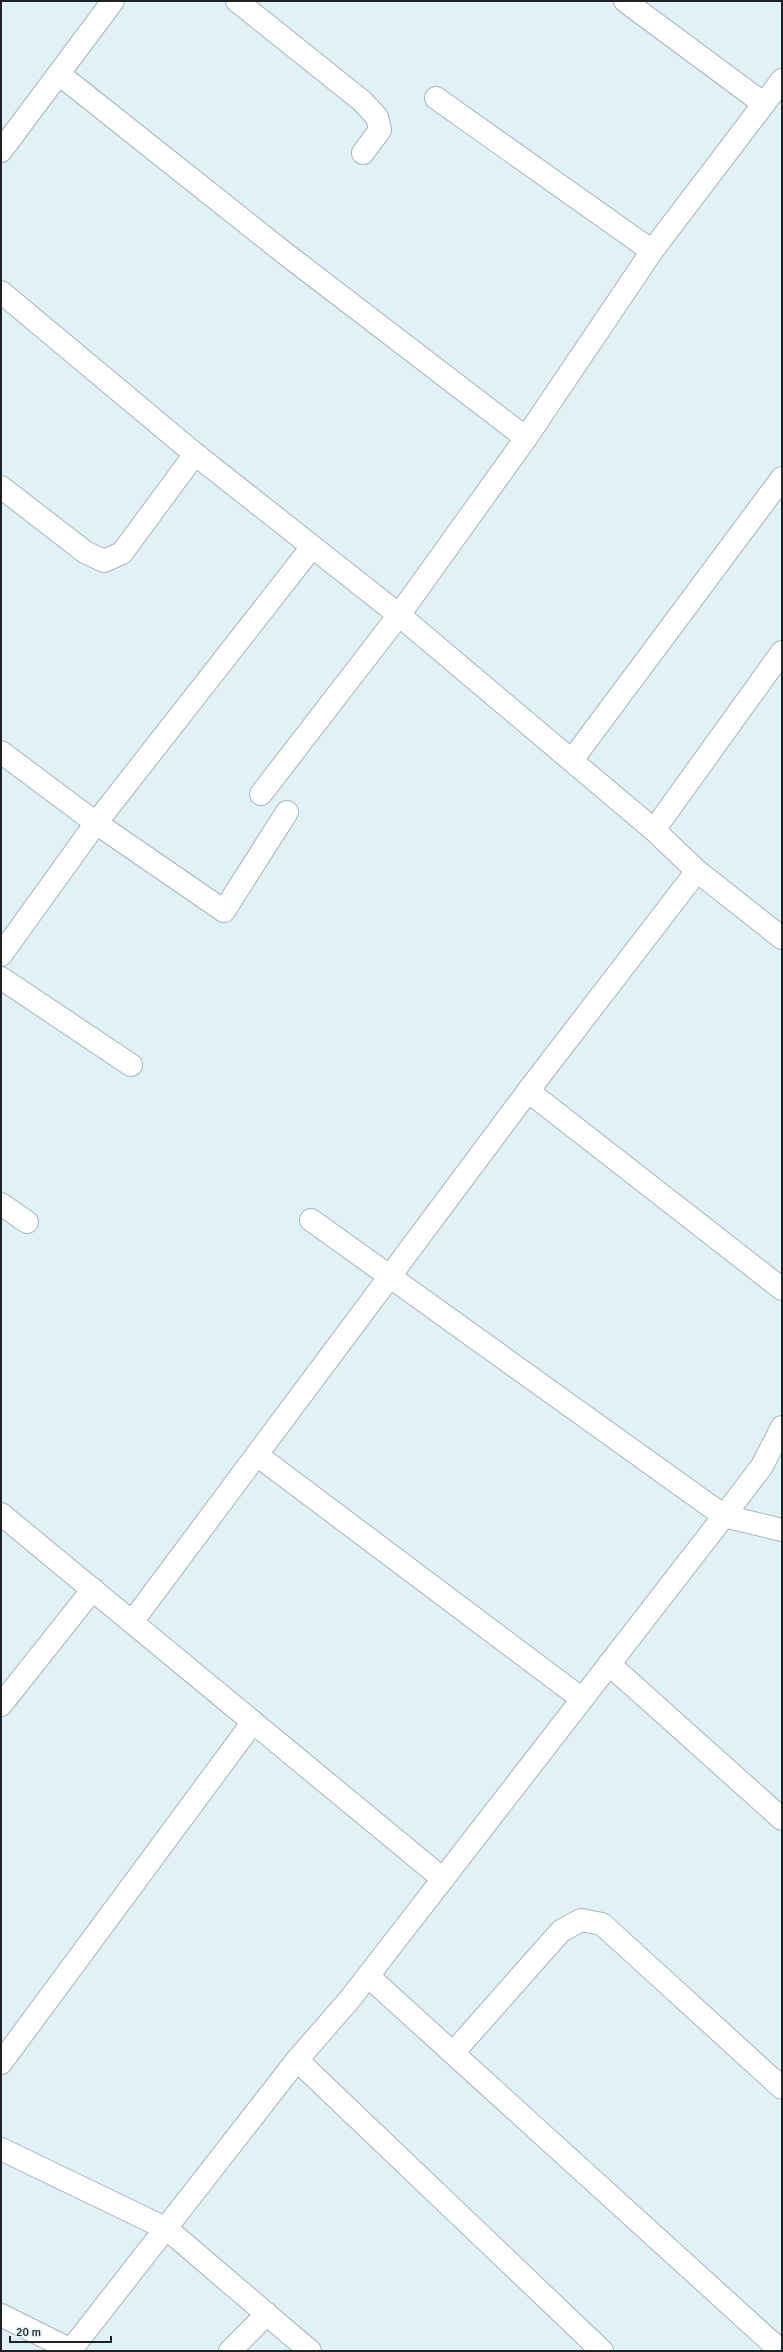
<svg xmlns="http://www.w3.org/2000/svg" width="783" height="2352" font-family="Signika,sans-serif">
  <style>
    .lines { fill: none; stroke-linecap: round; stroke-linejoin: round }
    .minor-casing { stroke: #a6b5bc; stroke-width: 24 }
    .minor { stroke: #fff; stroke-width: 22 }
  </style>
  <rect width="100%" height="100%" fill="#e1f1f8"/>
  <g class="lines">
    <defs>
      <g id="minor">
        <polyline points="237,1 362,101 377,117 380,130 363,153"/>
        <polyline points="625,1 764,104"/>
        <polyline points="59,74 287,255 526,438"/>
        <polyline points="436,98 652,251"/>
        <polyline points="1,151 113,1"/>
        <polyline points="1,292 195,454 399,615 654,830 697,871 782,938"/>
        <polyline points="1,487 85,552 104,561 122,553 195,454"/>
        <polyline points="1,752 96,823 224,911 287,812"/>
        <polyline points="572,760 782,478"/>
        <polyline points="261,794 399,615 526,438 652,251 782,80"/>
        <polyline points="654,830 782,652"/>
        <polyline points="1,955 96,823 312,547"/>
        <polyline points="1,978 131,1065"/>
        <polyline points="528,1091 782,1289"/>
        <polyline points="1,1204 27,1222"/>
        <polyline points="311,1220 724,1516 782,1530"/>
        <polyline points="257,1455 582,1699"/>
        <polyline points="1,1514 443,1879"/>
        <polyline points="132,1622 528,1091 697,871"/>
        <polyline points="609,1664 782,1819"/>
        <polyline points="1,1705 93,1589"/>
        <polyline points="368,1976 781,2351"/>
        <polyline points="453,2053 561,1931 581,1920 602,1924 782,2088"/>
        <polyline points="297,2060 602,2351"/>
        <polyline points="1,2063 253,1722"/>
        <polyline points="1,2149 167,2229 310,2351"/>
        <polyline points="1,2315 71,2350"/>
        <polyline points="70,2351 297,2060 350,1999 724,1516 762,1466 782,1427"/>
        <polyline points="230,2351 267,2314"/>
      </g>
    </defs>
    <use href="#minor" class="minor-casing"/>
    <use href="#minor" class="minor"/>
  </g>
  <rect width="783" height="2352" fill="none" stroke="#1c2225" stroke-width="4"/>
  <path d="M10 2336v6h101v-6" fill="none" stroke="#1c2225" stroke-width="2"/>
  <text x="16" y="2336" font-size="12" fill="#1c2225" stroke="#e1f1f8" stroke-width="3" paint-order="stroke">20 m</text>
</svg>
